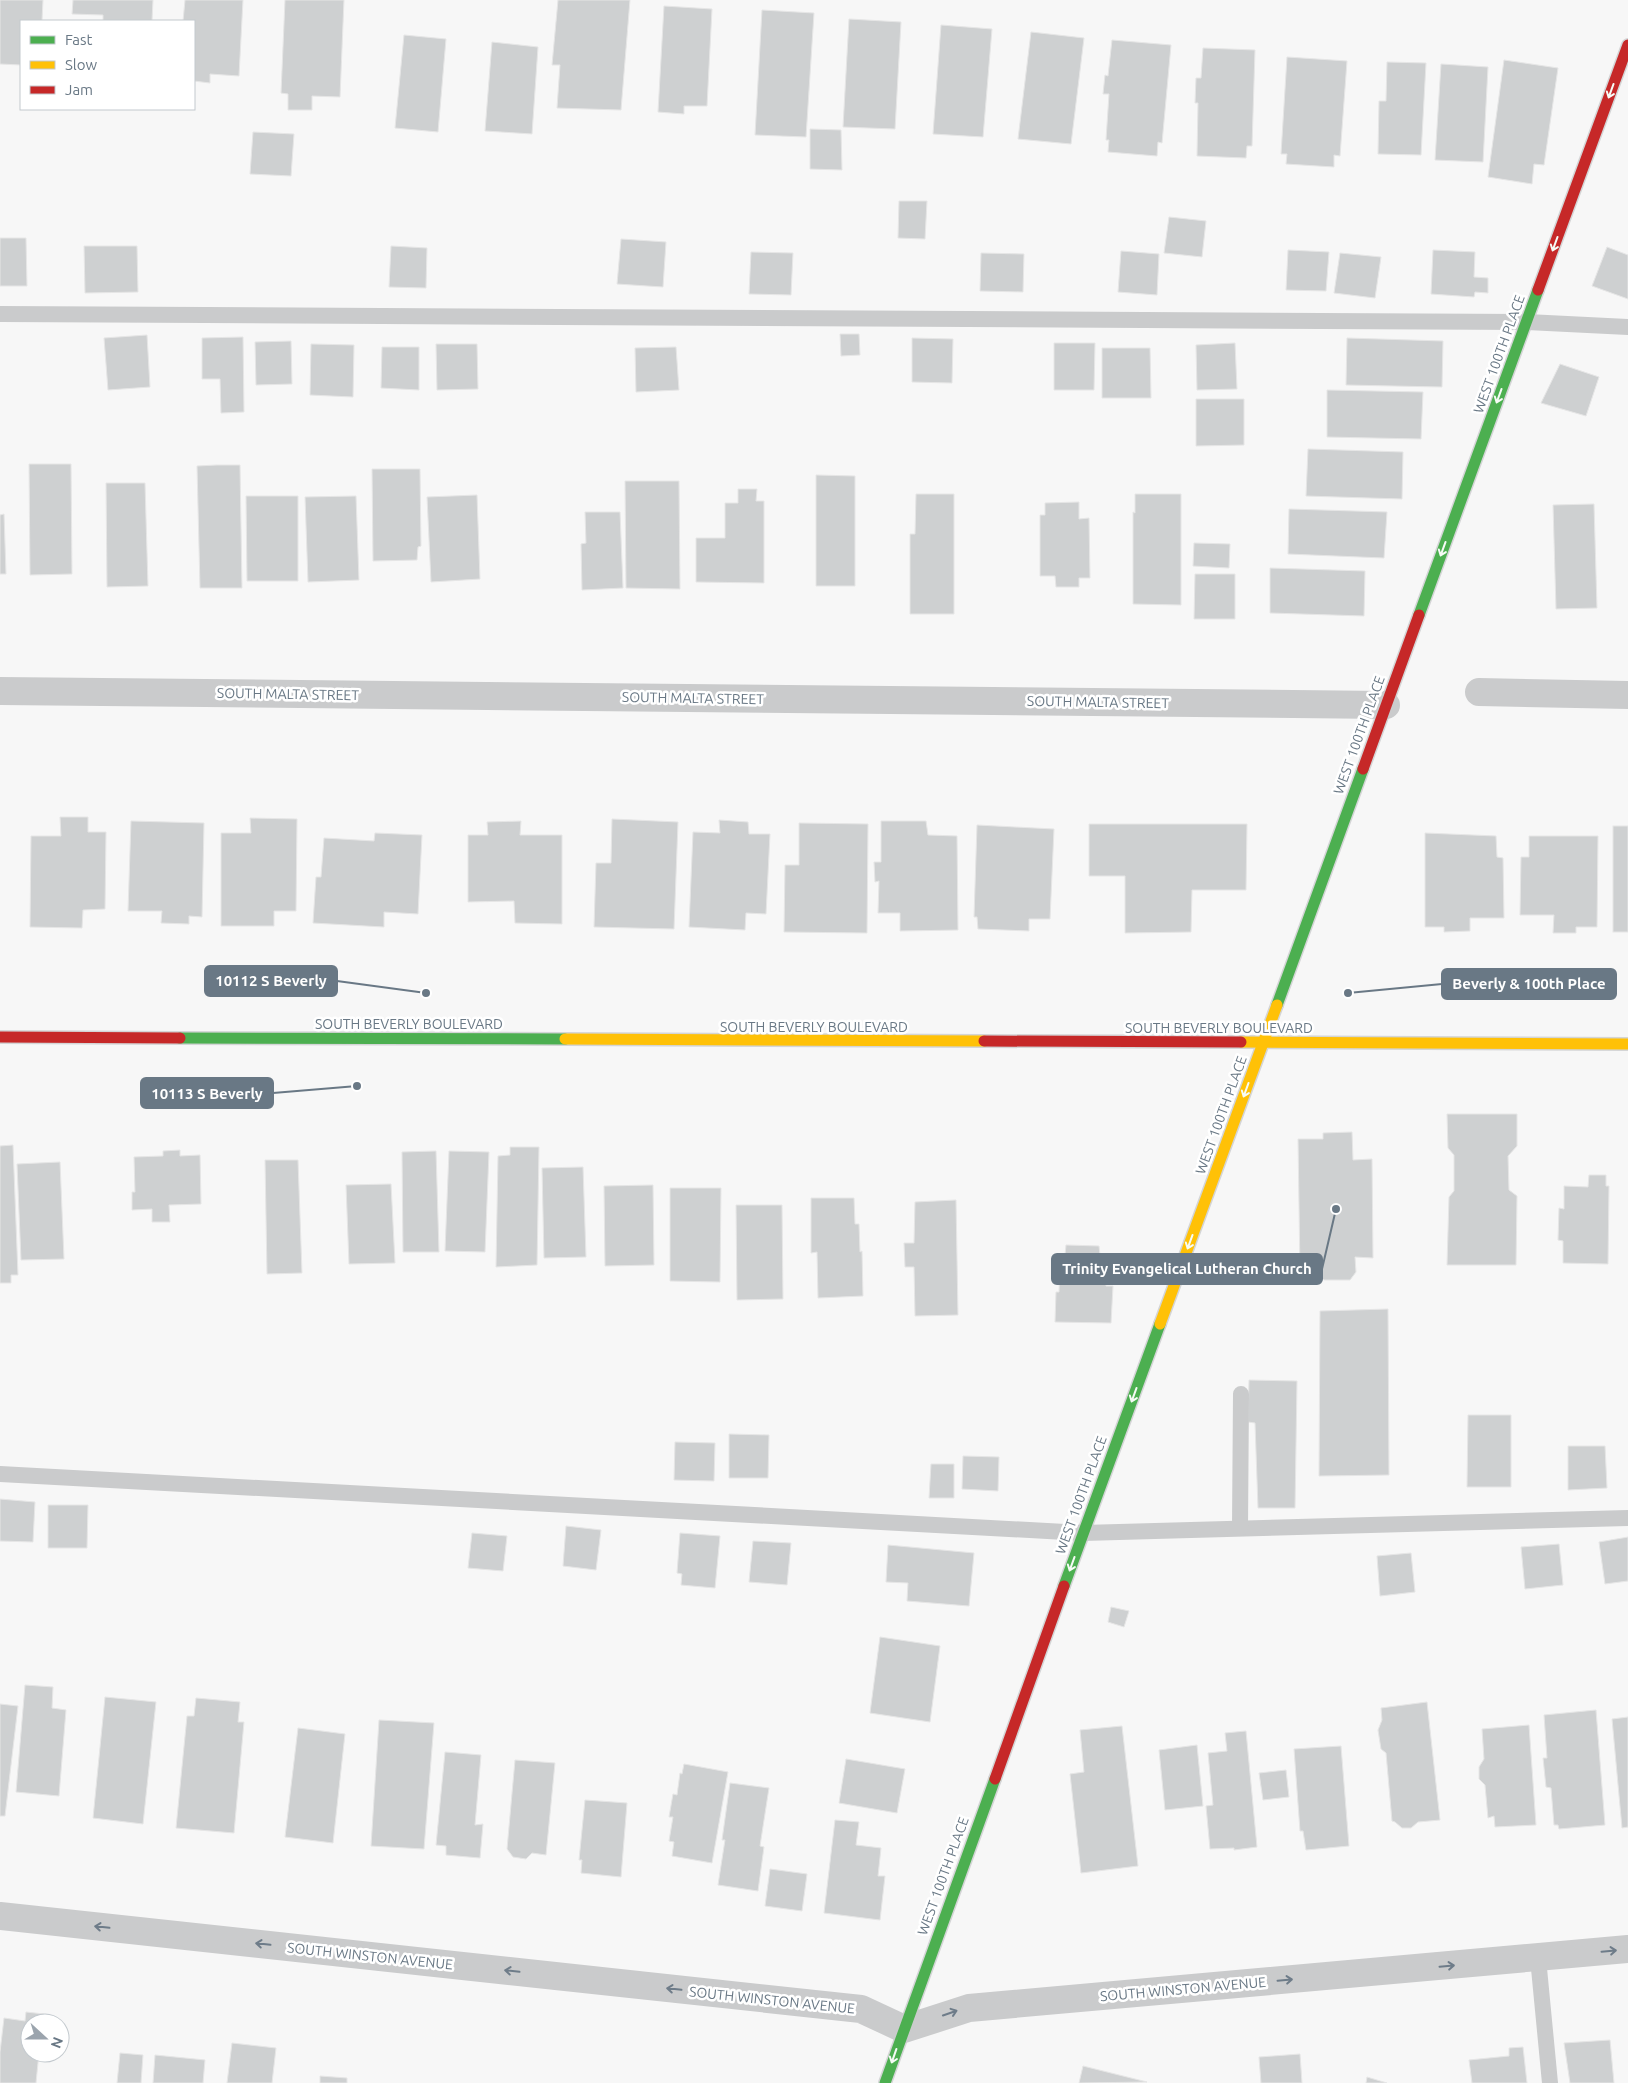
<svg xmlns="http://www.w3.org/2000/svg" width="1628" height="2083" font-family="Ubuntu,sans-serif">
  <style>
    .building { fill: #ced0d1; stroke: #e6e6e6 }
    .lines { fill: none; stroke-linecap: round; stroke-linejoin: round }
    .fast-casing { stroke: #d4d5d6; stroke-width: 14 }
    .slow-casing { stroke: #d4d5d6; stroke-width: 14 }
    .jam-casing { stroke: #d4d5d6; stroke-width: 14 }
    .lane { stroke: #cacbcc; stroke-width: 16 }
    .street { stroke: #cacbcc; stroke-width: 28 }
    .fast { stroke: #4caf50; stroke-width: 11 }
    .slow { stroke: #ffc107; stroke-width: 11 }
    .jam { stroke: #c62828; stroke-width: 11 }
    .oneway { stroke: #f6fbf6 }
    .oneway2 { stroke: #6e7c89 }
    .labels { text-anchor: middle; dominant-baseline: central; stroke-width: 5; stroke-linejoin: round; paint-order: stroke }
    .street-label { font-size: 14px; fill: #697885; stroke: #fff }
    .leader { fill: none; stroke: #697885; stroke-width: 2 }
    .callout-dot { fill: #697885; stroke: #fff; stroke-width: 2 }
    .callout { fill: #697885; stroke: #697885; stroke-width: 2 }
    .callout-label { font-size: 15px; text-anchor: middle; font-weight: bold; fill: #fff }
  </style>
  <rect width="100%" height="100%" fill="#f7f7f7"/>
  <g class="building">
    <polygon points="0,0 43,0 42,21 21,21 21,65 0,64"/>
    <polygon points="73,0 153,0 152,21 103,21 103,15 72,14"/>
    <polygon points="185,0 243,0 239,76 210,74 210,83 194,81 194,21 183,21"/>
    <polygon points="285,0 344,0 340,97 312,96 312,110 288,110 288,94 281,93"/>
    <polygon points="558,0 630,0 621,110 557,108 560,65 552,65"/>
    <polygon points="664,6 712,9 707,106 684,106 684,114 658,112"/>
    <polygon points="762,10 814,13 806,137 755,135"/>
    <polygon points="849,19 901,22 895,129 843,127"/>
    <polygon points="941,25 992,29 983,137 933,134"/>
    <polygon points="1031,32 1084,38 1071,144 1018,139"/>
    <polygon points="404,35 446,39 438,132 395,128"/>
    <polygon points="1112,40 1171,45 1162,143 1158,142 1157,156 1108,152 1109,140 1106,140 1109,94 1103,94 1105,75 1108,76"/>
    <polygon points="492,42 538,47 532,134 485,131"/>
    <polygon points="1203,48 1255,50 1252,146 1247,146 1246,158 1197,156 1198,103 1195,103 1196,78 1201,78"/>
    <polygon points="1287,57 1347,61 1340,156 1334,155 1334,167 1286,164 1287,154 1281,154"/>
    <polygon points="1504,60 1558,68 1544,165 1534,164 1532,184 1488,177"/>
    <polygon points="1387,62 1426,63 1421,155 1378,154 1379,101 1386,101"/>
    <polygon points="1441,64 1488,67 1483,162 1435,160"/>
    <polygon points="810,129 841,130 842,170 810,169"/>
    <polygon points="253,132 294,134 291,176 250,174"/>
    <polygon points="899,201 927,201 925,239 898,238"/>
    <polygon points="1169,217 1206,221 1202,257 1164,253"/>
    <polygon points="0,238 26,238 27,286 0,286"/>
    <polygon points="621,239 666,242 663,287 617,284"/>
    <polygon points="84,246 137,246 138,292 85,293"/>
    <polygon points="391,246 427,248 426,288 389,287"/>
    <polygon points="1607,247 1628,255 1628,299 1592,286"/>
    <polygon points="1288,250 1329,252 1326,291 1286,290"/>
    <polygon points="1433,250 1475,252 1474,277 1488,278 1488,293 1475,292 1474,297 1431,294"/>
    <polygon points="1121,251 1159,254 1157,295 1118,292"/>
    <polygon points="751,252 793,253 791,295 749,294"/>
    <polygon points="981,253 1024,254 1023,292 980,291"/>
    <polygon points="1340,253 1381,257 1375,298 1334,293"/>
    <polygon points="840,334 859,334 860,355 841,356"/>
    <polygon points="147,335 150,387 108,390 104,338"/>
    <polygon points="243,337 244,412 221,413 220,379 202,379 202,338"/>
    <polygon points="912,338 953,339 952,383 912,382"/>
    <polygon points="1347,338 1443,341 1442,387 1346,385"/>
    <polygon points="291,341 292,384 256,385 255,342"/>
    <polygon points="1054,343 1095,343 1094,390 1054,390"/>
    <polygon points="1235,343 1237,389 1197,390 1196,345"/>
    <polygon points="311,344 354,345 353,397 310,395"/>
    <polygon points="436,344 477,344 478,389 437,390"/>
    <polygon points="382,347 419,347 419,390 381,388"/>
    <polygon points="676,347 679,390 636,392 635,348"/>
    <polygon points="1102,348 1150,348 1151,398 1102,398"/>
    <polygon points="1560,364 1599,377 1586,416 1541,403"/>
    <polygon points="1327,390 1423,392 1421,439 1327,437"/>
    <polygon points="1196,399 1244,399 1244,445 1196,446"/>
    <polygon points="1308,449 1403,452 1402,499 1306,496"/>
    <polygon points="29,464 71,464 72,574 30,575"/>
    <polygon points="217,465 240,465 242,588 200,588 197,466"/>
    <polygon points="372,469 420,469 421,546 418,547 417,560 373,561"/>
    <polygon points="816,475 855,476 855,586 816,586"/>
    <polygon points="625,481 679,481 680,589 626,588"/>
    <polygon points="106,483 145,483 148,586 107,587"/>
    <polygon points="738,489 757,489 756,501 764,501 764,583 696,582 696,538 725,538 725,503 738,503"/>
    <polygon points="916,494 954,494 954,614 910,614 910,534 915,534"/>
    <polygon points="1135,494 1181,494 1181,605 1133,604 1133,512 1135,513"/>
    <polygon points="477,495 480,579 431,582 427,497"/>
    <polygon points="246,496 298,496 298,581 247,581"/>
    <polygon points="356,496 359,580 308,582 305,497"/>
    <polygon points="1079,502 1079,519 1089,518 1090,578 1079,578 1079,587 1056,587 1055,576 1040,576 1040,515 1045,515 1045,503"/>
    <polygon points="1594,504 1597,608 1556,609 1553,505"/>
    <polygon points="1289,509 1387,512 1384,558 1288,554"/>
    <polygon points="585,512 620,512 623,588 582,590 581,544 586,543"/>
    <polygon points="4,514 6,574 0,574 0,515"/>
    <polygon points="1194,543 1230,544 1229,568 1193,566"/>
    <polygon points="1270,568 1365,571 1364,616 1270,613"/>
    <polygon points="1195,574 1235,574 1235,619 1194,619"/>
    <polygon points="60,817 88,817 88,832 106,832 105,909 83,910 82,928 30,927 31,836 61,836"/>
    <polygon points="250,818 297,819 296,911 274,911 274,926 221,926 221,833 251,833"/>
    <polygon points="612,819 678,822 674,929 594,927 596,863 611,863"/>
    <polygon points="719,820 748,822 749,834 770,834 766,914 746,913 745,930 689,927 693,832 720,833"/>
    <polygon points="131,821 204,823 202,917 189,916 189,924 161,923 162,911 128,911"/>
    <polygon points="521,821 520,835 562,835 562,924 515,923 514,901 468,902 468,835 488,835 487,822"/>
    <polygon points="881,821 926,821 928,835 957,836 958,930 900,931 900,913 878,913 879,881 875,882 874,862 881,862"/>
    <polygon points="799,823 868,824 867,933 784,932 785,865 799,865"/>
    <polygon points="1089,824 1247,824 1246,890 1192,890 1191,932 1125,933 1125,876 1089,876"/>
    <polygon points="977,825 1054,829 1050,919 1029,919 1029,931 978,929 977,917 974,917"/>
    <rect x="1613" y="826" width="15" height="106"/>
    <polygon points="375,833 422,835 418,914 384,912 384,927 313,923 316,877 321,877 324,838 374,841"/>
    <polygon points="1425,833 1496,836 1497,857 1503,858 1504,918 1470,918 1470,931 1444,932 1444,927 1425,927"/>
    <polygon points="1529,836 1598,836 1597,927 1576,927 1576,933 1553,933 1554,915 1520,915 1521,857 1529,857"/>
    <polygon points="1447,1114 1517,1114 1517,1146 1508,1156 1509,1190 1517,1196 1516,1265 1447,1265 1449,1197 1454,1191 1454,1155 1448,1148"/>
    <polygon points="1352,1132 1353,1160 1372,1159 1373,1258 1355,1257 1356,1272 1350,1280 1324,1280 1317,1273 1300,1273 1298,1139 1323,1139 1323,1133"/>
    <polygon points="13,1145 18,1275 11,1275 11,1283 0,1283 0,1146"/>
    <polygon points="510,1147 539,1147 537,1265 496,1267 498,1156 510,1155"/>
    <polygon points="180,1150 180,1156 200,1155 201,1204 169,1205 170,1222 152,1222 152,1209 132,1210 132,1192 135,1192 134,1157 163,1156 163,1151"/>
    <polygon points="436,1151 439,1252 403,1252 402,1152"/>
    <polygon points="449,1151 489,1152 485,1252 445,1251"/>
    <polygon points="265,1160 298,1160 302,1273 267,1274"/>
    <polygon points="60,1162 64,1259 21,1260 17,1164"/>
    <polygon points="583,1167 586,1257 544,1258 542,1168"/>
    <polygon points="1589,1175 1606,1175 1606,1186 1609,1186 1608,1264 1563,1263 1563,1241 1558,1240 1559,1208 1564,1209 1564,1186 1588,1187"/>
    <polygon points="391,1184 395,1263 349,1264 346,1185"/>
    <polygon points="653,1185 654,1265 605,1266 604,1186"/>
    <polygon points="670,1188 721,1188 720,1282 670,1281"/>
    <polygon points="811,1198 854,1198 855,1224 859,1224 860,1252 862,1251 863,1296 818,1298 817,1252 811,1253"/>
    <polygon points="956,1200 958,1315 915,1316 914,1267 905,1267 904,1243 914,1243 915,1202"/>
    <polygon points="736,1205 782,1205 783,1299 737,1300"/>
    <polygon points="1066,1245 1099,1246 1100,1255 1106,1256 1106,1286 1113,1286 1111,1323 1055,1322 1056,1292 1059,1292 1060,1255 1065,1255"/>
    <polygon points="1388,1309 1389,1475 1319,1476 1320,1311"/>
    <polygon points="1249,1380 1297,1381 1295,1508 1258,1508 1255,1423 1248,1422"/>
    <polygon points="1468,1415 1511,1415 1511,1487 1467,1487"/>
    <polygon points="729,1434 769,1435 768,1478 729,1478"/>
    <polygon points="675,1442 715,1443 714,1481 674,1480"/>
    <polygon points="1568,1446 1605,1446 1607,1488 1568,1490"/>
    <polygon points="963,1456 999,1457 998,1491 962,1489"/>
    <polygon points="931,1464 954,1464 954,1498 929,1498"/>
    <polygon points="0,1499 35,1502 33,1542 0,1541"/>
    <polygon points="48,1505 88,1505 87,1548 48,1548"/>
    <polygon points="566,1526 601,1530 596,1570 563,1566"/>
    <polygon points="472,1533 507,1536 503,1571 468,1568"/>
    <polygon points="680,1533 720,1536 715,1588 681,1585 682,1574 677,1573"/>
    <polygon points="1628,1537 1628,1581 1605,1584 1599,1542"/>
    <polygon points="753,1541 791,1543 787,1585 749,1582"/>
    <polygon points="1559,1544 1563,1585 1525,1589 1521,1547"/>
    <polygon points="888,1545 974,1553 969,1606 907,1601 908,1583 886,1582"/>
    <polygon points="1411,1553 1415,1592 1380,1596 1377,1556"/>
    <polygon points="1111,1607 1129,1611 1124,1627 1108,1622"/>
    <polygon points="880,1637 940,1646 930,1722 870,1713"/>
    <polygon points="25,1685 53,1687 52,1708 66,1710 59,1796 16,1792"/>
    <polygon points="105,1697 156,1702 143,1824 93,1818"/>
    <polygon points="196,1698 240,1702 238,1722 244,1722 234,1833 176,1828 187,1716 194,1716"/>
    <polygon points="1427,1702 1440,1820 1418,1822 1411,1828 1402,1828 1395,1822 1392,1821 1386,1753 1381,1749 1378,1730 1382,1720 1381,1708"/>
    <polygon points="0,1704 18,1706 5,1816 0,1816"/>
    <polygon points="1596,1710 1605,1825 1559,1829 1558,1825 1554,1825 1551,1788 1546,1787 1543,1758 1547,1758 1544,1715"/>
    <polygon points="1628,1717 1628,1827 1622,1828 1612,1719"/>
    <polygon points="379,1720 434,1723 424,1849 371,1846"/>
    <polygon points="1529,1725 1536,1825 1495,1827 1494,1816 1488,1818 1485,1785 1479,1779 1479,1767 1484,1759 1482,1729"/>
    <polygon points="1122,1726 1138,1866 1081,1873 1070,1774 1084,1772 1080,1730"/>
    <polygon points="298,1728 345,1734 333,1843 285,1837"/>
    <polygon points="1246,1731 1257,1847 1234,1850 1234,1848 1210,1849 1206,1806 1213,1805 1208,1753 1227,1751 1225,1733"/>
    <polygon points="1197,1745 1203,1806 1165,1810 1159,1750"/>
    <polygon points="1341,1746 1349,1846 1306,1850 1303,1831 1300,1831 1294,1749"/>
    <polygon points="445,1752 481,1755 475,1825 483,1824 480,1858 446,1855 446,1846 436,1845"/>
    <polygon points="846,1759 905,1769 897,1813 839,1803"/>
    <polygon points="515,1760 555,1763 546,1855 532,1853 526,1859 513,1857 507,1849"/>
    <polygon points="684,1764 728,1772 712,1863 672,1856 674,1842 669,1841 673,1817 669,1817 673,1794 677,1795 680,1773 682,1774"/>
    <polygon points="1286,1770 1289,1797 1263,1800 1259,1773"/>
    <polygon points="730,1783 769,1788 760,1846 764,1847 758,1891 718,1885 725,1840 722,1840"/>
    <polygon points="585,1800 627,1803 621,1877 581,1873 582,1860 579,1860"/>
    <polygon points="835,1820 859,1822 856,1845 881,1848 878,1876 885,1876 880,1920 824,1913"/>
    <polygon points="770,1869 807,1874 802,1911 765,1906"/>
    <polygon points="26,2012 44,2014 43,2023 30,2023 30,2053 39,2053 36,2083 0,2083 0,2052 4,2018 25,2021"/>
    <polygon points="1610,2040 1614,2083 1570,2083 1564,2043"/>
    <polygon points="232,2043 276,2048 272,2083 227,2083"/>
    <polygon points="1523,2047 1527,2083 1472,2083 1469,2060 1509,2056 1509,2048"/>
    <polygon points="120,2053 143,2055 141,2083 117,2083"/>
    <polygon points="1300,2054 1302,2083 1261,2083 1259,2057"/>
    <polygon points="155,2055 205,2060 203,2083 153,2083"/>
    <polygon points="1083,2066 1147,2082 1079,2083"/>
    <polygon points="320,2076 347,2078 347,2083 320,2083"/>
    <polygon points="1367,2077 1387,2083 1366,2083"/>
  </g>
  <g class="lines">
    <defs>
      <g id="fast">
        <polyline points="1419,615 1538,290"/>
        <polyline points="1277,1005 1363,769"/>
        <polyline points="180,1038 565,1039"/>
        <polyline points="1064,1586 1160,1324"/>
        <polyline points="885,2083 995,1779"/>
      </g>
      <g id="slow">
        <polyline points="565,1039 984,1041"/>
        <polyline points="1241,1042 1628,1044"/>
        <polyline points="1160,1324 1277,1005"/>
      </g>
      <g id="jam">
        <polyline points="1538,290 1628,45"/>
        <polyline points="1363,769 1419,615"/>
        <polyline points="0,1037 180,1038"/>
        <polyline points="984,1041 1241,1042"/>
        <polyline points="995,1779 1064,1586"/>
      </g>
    </defs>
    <use href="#fast" class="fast-casing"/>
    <use href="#slow" class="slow-casing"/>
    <use href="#jam" class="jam-casing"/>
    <g class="lane">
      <polyline points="0,314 1527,322 1628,327"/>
      <polyline points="0,1474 1083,1533 1628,1518"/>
      <polyline points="1240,1528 1241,1394"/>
      <polyline points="1538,1958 1550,2083"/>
    </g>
    <g class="street">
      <polyline points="0,691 1386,705"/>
      <polyline points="1479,692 1628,695"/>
      <polyline points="0,1916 861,2009 904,2029 969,2008 1628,1949"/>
    </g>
    <use href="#fast" class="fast"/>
    <use href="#slow" class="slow"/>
    <use href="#jam" class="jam"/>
  </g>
  <defs><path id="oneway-shaft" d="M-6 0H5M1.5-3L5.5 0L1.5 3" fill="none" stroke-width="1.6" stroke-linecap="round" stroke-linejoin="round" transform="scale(1.25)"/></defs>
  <g class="oneway">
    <use href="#oneway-shaft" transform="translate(1611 91) rotate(110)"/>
    <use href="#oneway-shaft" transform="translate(1555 244) rotate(110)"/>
    <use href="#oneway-shaft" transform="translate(1499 396) rotate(110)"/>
    <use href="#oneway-shaft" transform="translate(1443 549) rotate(110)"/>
    <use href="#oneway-shaft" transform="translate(1246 1090) rotate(110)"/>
    <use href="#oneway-shaft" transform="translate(1190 1242) rotate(110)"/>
    <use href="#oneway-shaft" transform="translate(1134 1395) rotate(110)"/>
    <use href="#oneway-shaft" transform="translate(1072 1564) rotate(110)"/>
    <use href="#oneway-shaft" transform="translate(894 2056) rotate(109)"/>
  </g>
  <g class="oneway2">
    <use href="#oneway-shaft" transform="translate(102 1927) rotate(-174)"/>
    <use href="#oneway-shaft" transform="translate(263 1944) rotate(-174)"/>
    <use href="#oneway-shaft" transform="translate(1609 1951) rotate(-5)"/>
    <use href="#oneway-shaft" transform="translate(1447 1966) rotate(-5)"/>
    <use href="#oneway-shaft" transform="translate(512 1971) rotate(-174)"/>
    <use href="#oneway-shaft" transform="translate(1285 1980) rotate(-5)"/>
    <use href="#oneway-shaft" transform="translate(674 1989) rotate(-174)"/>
    <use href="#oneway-shaft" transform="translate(950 2013) rotate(-19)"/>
  </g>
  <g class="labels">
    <g class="street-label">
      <text transform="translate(1499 354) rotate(-70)">WEST 100TH PLACE</text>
      <text transform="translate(288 694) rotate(1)">SOUTH MALTA STREET</text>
      <text transform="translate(693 698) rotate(1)">SOUTH MALTA STREET</text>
      <text transform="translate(1098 702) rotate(1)">SOUTH MALTA STREET</text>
      <text transform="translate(1359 735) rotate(-70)">WEST 100TH PLACE</text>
      <text x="409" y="1024">SOUTH BEVERLY BOULEVARD</text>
      <text x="814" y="1027">SOUTH BEVERLY BOULEVARD</text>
      <text x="1219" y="1028">SOUTH BEVERLY BOULEVARD</text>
      <text transform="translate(1221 1115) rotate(-70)">WEST 100TH PLACE</text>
      <text transform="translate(1081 1495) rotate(-70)">WEST 100TH PLACE</text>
      <text transform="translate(943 1876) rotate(-70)">WEST 100TH PLACE</text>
      <text transform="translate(370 1956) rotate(6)">SOUTH WINSTON AVENUE</text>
      <text transform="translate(1183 1989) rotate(-5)">SOUTH WINSTON AVENUE</text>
      <text transform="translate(772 2000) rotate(6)">SOUTH WINSTON AVENUE</text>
    </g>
  </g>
  <path class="leader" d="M426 993L337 981M1348 993L1442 984M357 1086L273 1093M1336 1209L1322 1269"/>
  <g class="callout-dot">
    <circle cx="426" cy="993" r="5"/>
    <circle cx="1348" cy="993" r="5"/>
    <circle cx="357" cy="1086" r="5"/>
    <circle cx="1336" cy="1209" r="5"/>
  </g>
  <g class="callout">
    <rect x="205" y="966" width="132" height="30" rx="5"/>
    <rect x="1442" y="969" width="174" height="30" rx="5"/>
    <rect x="141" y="1078" width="132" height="30" rx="5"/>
    <rect x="1052" y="1254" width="270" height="30" rx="5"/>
  </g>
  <g class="callout-label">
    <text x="271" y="986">10112 S Beverly</text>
    <text x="1529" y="989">Beverly &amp; 100th Place</text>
    <text x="207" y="1099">10113 S Beverly</text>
    <text x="1187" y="1274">Trinity Evangelical Lutheran Church</text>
  </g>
  <rect x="20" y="20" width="175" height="90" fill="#ffffff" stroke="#c3c9ce"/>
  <rect x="30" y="36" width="25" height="8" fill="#4caf50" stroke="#c3c9ce"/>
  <text x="65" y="45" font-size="15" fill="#697885">Fast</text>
  <rect x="30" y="61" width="25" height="8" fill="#ffc107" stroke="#c3c9ce"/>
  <text x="65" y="70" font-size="15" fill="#697885">Slow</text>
  <rect x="30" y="86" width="25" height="8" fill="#c62828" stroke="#c3c9ce"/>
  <text x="65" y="95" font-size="15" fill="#697885">Jam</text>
  <g transform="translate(45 2038) rotate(111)"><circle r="24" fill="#ffffff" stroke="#c3c9ce"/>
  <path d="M0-4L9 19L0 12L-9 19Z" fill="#9ba4ad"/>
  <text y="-8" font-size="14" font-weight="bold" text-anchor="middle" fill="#697885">N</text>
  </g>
</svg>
